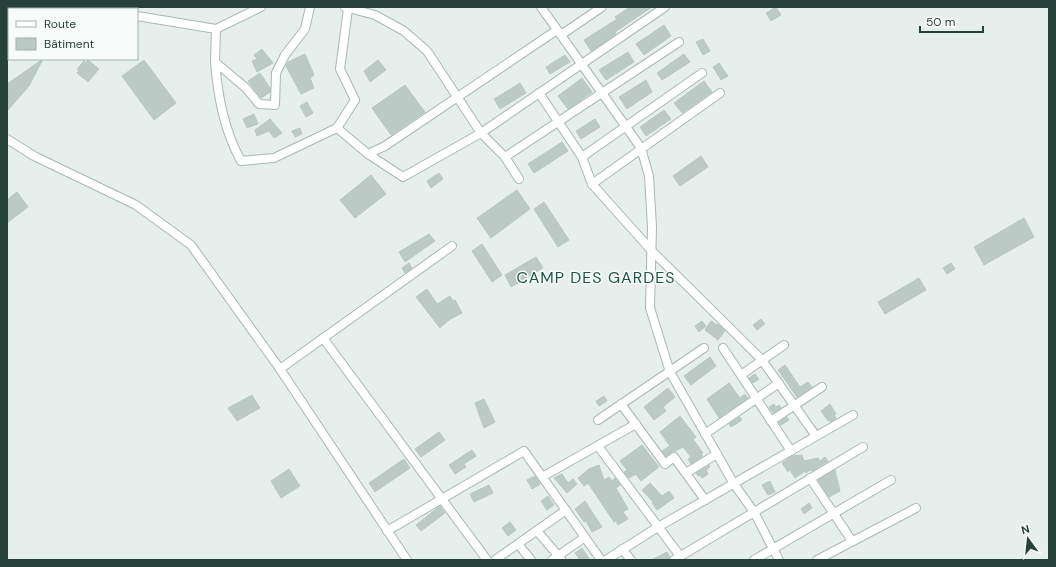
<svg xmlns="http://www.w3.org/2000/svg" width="1056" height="567" font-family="'DM Sans',sans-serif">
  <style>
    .building { fill: #bbcac4; stroke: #b8c9c2 }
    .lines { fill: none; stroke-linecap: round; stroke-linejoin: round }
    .minor-casing { stroke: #a8b8b2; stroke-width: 10 }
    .trunk-casing { stroke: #c2cac8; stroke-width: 14 }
    .minor { stroke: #fff; stroke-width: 8 }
    .trunk { stroke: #4c8a7c; stroke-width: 12 }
    .labels { text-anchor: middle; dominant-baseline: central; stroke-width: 3; stroke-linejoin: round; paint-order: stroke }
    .quarter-label { font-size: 16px; letter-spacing: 1px; fill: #1f5548; stroke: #f7fbf9 }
  </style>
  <rect width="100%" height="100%" fill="#e6efeb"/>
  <g class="building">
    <polygon points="630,7 652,7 615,32 616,34 591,51 584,40 617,19 615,17"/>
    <polygon points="776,7 781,15 771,21 766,13"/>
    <polygon points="664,25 671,36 644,55 636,44"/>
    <polygon points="703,39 710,51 703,55 696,42"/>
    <polygon points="262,49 273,63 257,72 252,61 257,59 254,55"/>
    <polygon points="628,52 634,62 606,80 599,70"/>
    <polygon points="305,54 314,75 310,78 314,88 301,94 286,66 288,62"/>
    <polygon points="684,54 690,62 662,80 657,73"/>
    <polygon points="565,55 570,62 550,74 546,67"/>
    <polygon points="43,59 29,86 7,111 7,84"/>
    <polygon points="88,60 99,69 88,82 77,73 79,70 77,69 84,61 86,63"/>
    <polygon points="144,60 176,103 154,120 122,76"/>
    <polygon points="378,60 386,70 370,82 364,71"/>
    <polygon points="719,63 728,76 721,80 713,67"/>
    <polygon points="260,73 270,88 270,92 261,98 248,81"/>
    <polygon points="582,78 592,92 568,109 558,96"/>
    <polygon points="646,80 652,92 627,109 619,97"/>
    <polygon points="704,81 712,92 682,113 674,103"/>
    <polygon points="520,83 526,93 500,109 494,99"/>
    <polygon points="405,85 425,112 391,135 372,108"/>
    <polygon points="307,102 313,113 306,117 300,106"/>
    <polygon points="664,110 671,119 646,136 640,127"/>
    <polygon points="254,114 258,124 247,128 243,119"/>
    <polygon points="270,119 282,133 274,138 269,131 257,136 255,130"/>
    <polygon points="595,119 600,127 581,139 576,131"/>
    <polygon points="300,128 302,134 295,137 292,131"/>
    <polygon points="562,142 568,151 534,173 528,164"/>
    <polygon points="701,156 708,167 680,186 673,176"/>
    <polygon points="439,173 443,179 431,188 427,181"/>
    <polygon points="371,175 386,194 355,218 340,200"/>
    <polygon points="517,190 530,209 491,238 477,218"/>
    <polygon points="17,192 28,207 7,223 7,200"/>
    <polygon points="544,202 569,240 558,247 534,209"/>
    <polygon points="1024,218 1034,237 984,265 974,247"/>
    <polygon points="429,234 435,241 405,262 399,252"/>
    <polygon points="482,244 502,275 492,282 472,251"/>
    <polygon points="536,257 543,268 511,287 505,275"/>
    <polygon points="409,263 412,268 405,273 402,268"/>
    <polygon points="951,263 955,269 947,274 943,268"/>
    <polygon points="919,278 926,290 885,314 878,302"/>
    <polygon points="427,289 437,304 450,296 453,301 455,300 462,313 449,320 440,328 416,297"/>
    <polygon points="761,319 765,324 757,330 753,325"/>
    <polygon points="702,321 706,326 699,332 695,326"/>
    <polygon points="711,321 717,325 718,324 725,331 718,340 705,330"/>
    <polygon points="710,357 716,366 691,385 684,376"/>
    <polygon points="785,365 800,387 808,382 812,387 797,397 778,370"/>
    <polygon points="755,374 759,379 753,383 749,378"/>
    <polygon points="729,383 740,398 745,394 748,398 719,418 707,399"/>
    <polygon points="668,388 675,397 663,407 666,411 654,420 644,407"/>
    <polygon points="252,395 260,408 237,421 228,408"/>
    <polygon points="604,396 607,401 599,406 596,401"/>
    <polygon points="484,399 495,422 484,428 475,403"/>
    <polygon points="774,404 776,407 779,405 781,408 773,413 769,407"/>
    <polygon points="830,404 836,414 834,415 836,418 831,422 830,420 828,421 821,411"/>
    <polygon points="680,416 696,437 693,439 703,453 701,454 703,456 691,464 688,459 691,457 683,447 666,456 662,451 670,446 660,432"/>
    <polygon points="740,417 742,420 731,427 729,424"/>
    <polygon points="787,417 789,420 781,425 779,422"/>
    <polygon points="439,432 445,440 421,457 415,449"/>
    <polygon points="642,445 659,467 641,481 636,474 629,478 624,472 627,470 620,461"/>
    <polygon points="472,450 476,456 464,464 466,467 455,474 449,465"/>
    <polygon points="802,455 804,461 818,458 820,461 825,457 828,461 812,471 810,470 806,473 805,471 795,478 790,470 788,472 782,463 792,456"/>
    <polygon points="404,459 410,468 375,492 369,483"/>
    <polygon points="599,465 604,480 609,477 612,481 615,478 620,485 616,488 628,509 623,512 628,519 618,525 616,521 614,522 588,483 584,486 578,478 589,469"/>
    <polygon points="709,465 710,467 706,470 708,474 702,478 700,475 698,476 696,473"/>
    <polygon points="289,469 300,486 281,498 271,481"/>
    <polygon points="835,470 840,491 829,497 818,480"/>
    <polygon points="562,474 568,483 573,479 577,484 567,493 554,478"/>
    <polygon points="535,476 540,484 532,489 527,480"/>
    <polygon points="770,481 775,492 768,495 762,485"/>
    <polygon points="650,483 662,496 669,491 674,498 657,510 652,503 653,502 642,490"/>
    <polygon points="489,485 493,493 474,502 470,494"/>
    <polygon points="548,496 554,505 547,510 541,501"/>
    <polygon points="585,501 602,527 592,532 586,521 584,522 575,509"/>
    <polygon points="809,503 812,508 804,514 801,509"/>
    <polygon points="440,506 445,513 421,531 416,525"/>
    <polygon points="510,522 516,530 508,536 502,528"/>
    <polygon points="582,548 590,560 580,560 575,553"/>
    <polygon points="667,552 670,557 669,560 651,560"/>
  </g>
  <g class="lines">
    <defs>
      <g id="minor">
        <polyline points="261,7 216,29 215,62 246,88 259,104 275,105 276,73 285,55 305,29 310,7"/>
        <polyline points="345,7 375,15 404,31 427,51 481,133 505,157 519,179"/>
        <polyline points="541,7 641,148 649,176 652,227 650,308 670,372 734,484 754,512 779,560"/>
        <polyline points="132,9 134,7"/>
        <polyline points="348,9 340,69 355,100 337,128 368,154 403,177 481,133 665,7"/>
        <polyline points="137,16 216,29"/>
        <polyline points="561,35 602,7"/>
        <path d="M215,62c3,35 9,68 26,99l33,-3 63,-30"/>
        <polyline points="539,93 582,157 592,184 720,93"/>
        <polyline points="7,139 34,156 136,205 191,245 280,369 407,560"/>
        <polyline points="368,154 385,146 557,30"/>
        <polyline points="505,157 679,42"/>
        <polyline points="582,157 702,73"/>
        <polyline points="592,184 651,250 762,360 816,436"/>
        <polyline points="323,338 487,560"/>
        <polyline points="723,348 791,451"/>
        <polyline points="280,369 452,246"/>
        <polyline points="741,375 784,345"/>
        <polyline points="621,404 665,464 674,457 705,500"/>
        <polyline points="598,420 704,348"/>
        <polyline points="771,421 822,387"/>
        <polyline points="705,434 779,383"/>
        <polyline points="598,446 680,556"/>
        <polyline points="686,473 717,454"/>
        <polyline points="542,477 636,424"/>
        <polyline points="810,478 852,541"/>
        <polyline points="387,531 524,451 601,560"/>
        <polyline points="537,531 561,559"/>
        <polyline points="518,544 531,560"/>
        <polyline points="622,549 631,560"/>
        <polyline points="495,560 566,510"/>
        <polyline points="552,560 585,537"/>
        <polyline points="606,560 658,527 853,415"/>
        <polyline points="674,560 863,447"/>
        <polyline points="754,560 891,480"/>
        <polyline points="817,560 916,508"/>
      </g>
      <g id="trunk">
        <polyline points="17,9 19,7"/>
        <polyline points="7,20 9,18"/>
      </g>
    </defs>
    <use href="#minor" class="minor-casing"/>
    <use href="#trunk" class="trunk-casing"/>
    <use href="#minor" class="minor"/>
    <use href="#trunk" class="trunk"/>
  </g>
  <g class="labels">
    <g class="quarter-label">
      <text x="596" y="277">CAMP DES GARDES</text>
    </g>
  </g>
  <rect width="1056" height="567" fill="none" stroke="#24423a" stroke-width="16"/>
  <rect x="8" y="8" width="130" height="52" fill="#f7fbf9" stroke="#a3b1ad"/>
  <rect x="16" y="21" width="20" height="6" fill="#ffffff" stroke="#a3b1ad"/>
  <text x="44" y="28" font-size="12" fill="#24423a">Route</text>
  <rect x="16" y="38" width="20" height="12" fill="#bbcac4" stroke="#a3b1ad"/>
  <text x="44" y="48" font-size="12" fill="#24423a">Bâtiment</text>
  <g transform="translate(1028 539) rotate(345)" stroke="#f7fbf9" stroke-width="3" paint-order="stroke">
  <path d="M0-3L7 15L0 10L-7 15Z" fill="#24423a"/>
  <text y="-6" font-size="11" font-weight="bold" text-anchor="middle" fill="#24423a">N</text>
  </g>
  <path d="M920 26v6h63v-6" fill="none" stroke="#24423a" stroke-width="2"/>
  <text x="926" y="26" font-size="12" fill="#24423a" stroke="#f7fbf9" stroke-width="3" paint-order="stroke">50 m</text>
</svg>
